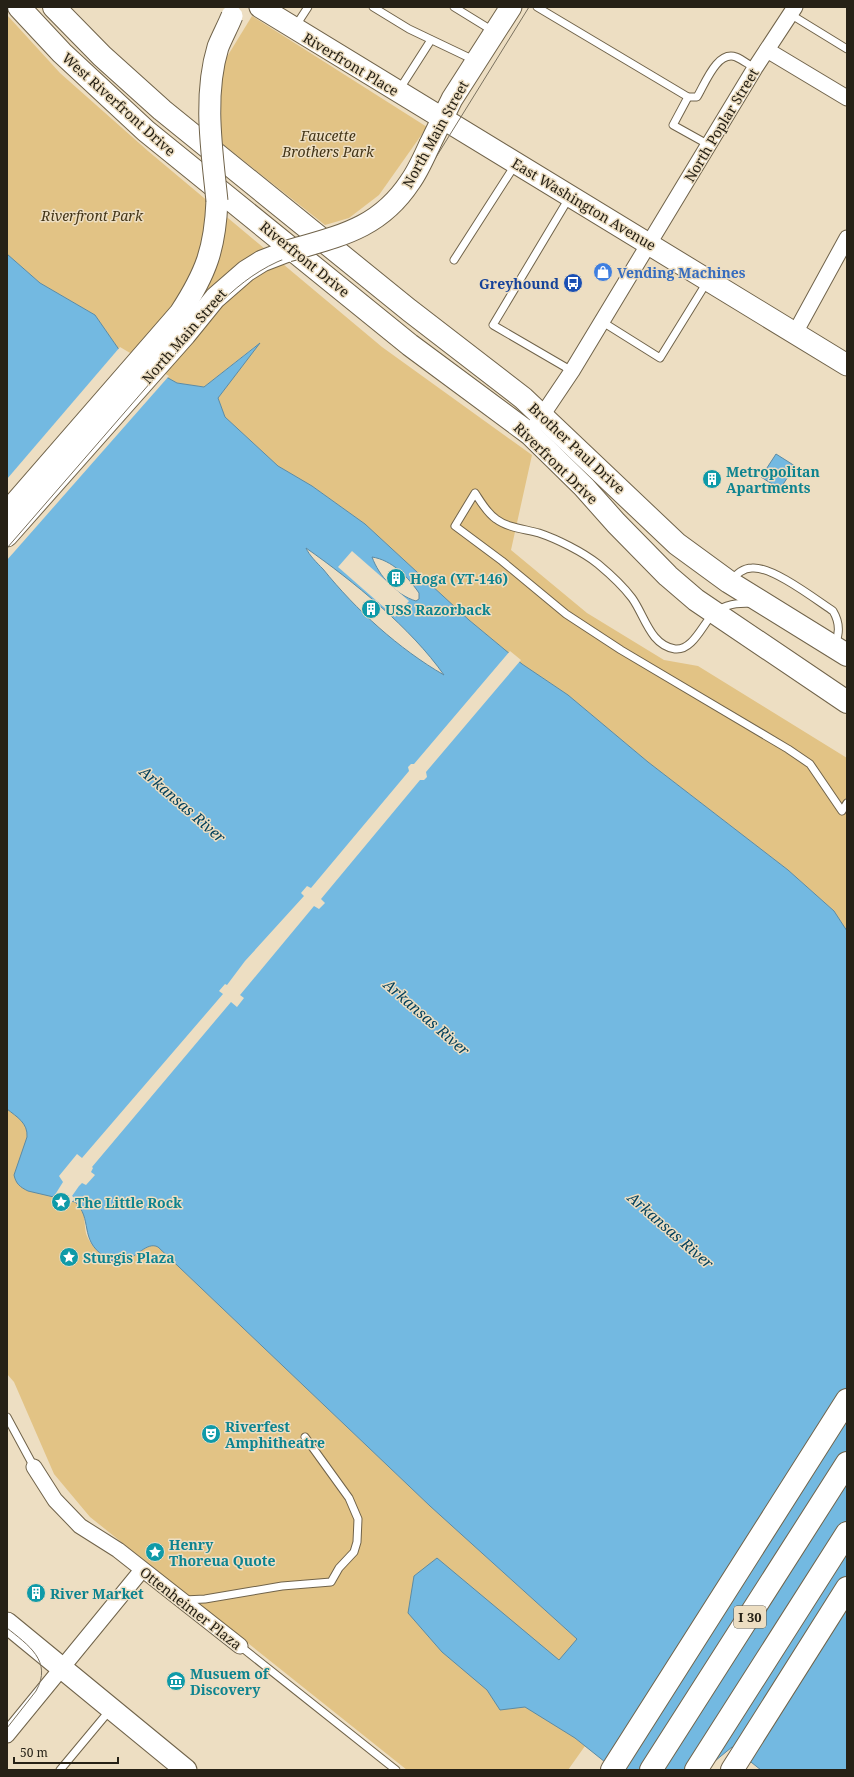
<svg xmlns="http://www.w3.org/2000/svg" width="854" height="1777" font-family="'Noto Serif',serif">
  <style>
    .green { fill: #e2c385 }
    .water { fill: #73b9e1; stroke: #5c8ba4; fill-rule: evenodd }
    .pier { fill: #eddec2 }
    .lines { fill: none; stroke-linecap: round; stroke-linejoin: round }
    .lane-casing { stroke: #70634a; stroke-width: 9 }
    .street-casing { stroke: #70634a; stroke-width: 17 }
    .secondary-casing { stroke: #70634a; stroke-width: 23 }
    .primary-casing { stroke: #70634a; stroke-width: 24 }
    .highway-casing { stroke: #70634a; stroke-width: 24 }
    .lane { stroke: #fff; stroke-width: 7 }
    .street { stroke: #fff; stroke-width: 15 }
    .secondary { stroke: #fff; stroke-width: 21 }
    .primary { stroke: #fff; stroke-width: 22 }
    .highway { stroke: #fff; stroke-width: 22 }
    .tram { stroke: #7a715f; stroke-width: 1 }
    .secondary-bridge-casing { stroke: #70634a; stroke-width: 23; stroke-linecap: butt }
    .secondary-bridge { stroke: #fff; stroke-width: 21 }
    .labels { text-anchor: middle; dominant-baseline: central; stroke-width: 3; stroke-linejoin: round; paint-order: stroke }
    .shield { fill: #eddec2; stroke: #625a4a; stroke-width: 1 }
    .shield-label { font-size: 13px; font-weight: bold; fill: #262116 }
    .street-label { font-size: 14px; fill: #262116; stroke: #eddec2 }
    .park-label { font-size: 14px; font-style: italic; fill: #423417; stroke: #eddec2 }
    .shop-label { font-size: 14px; font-weight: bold; fill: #366cbe; stroke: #eddec2; text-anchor: start }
    .transit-label { font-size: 14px; font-weight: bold; fill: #164399; stroke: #eddec2; text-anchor: end }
    .culture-label { font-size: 14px; font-weight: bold; fill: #0d838f; stroke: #eddec2; text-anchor: start }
    .water-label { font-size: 15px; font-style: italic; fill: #03405b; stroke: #eddec2 }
  </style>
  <rect width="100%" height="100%" fill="#eddec2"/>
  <g class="green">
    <polygon points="7,15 60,73 148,151 382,347 532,455 511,550 587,613 664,660 698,666 847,758 847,931 834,911 788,870 648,762 568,695 522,664 469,620 365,524 315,488 278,466 225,417 218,398 258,344 204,387 177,383 120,351 95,315 40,283 7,254"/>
    <polygon points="252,16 427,127 379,195 349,218 325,225 220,142 217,97 225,60"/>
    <path d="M7,1109c10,8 21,14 20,28l25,58c7,2 17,3 24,7 11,8 7,23 11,34 5,12 13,18 24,25l24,-5 14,-11h5l4,2 272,259 147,133 -2,99 10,8 -17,24h-161l-317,-253 -36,-43 -40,-92 -7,-8z"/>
  </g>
  <g class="water">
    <path d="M7,254l33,29 55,32 25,36 57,32 27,4 56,-44 -42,55 7,19 53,49 34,20 53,38 104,96 53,44 46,31 80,67 140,108 46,41 13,20v839h-86l-29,-23 -17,14 -18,9h-82l-40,-32 -50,-31 -25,3 -13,-20 -45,-38 -34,-39 6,-37 23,-18 122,102 18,-21 -147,-133 -272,-259c-11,-6 -22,11 -34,14 -8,2 -14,0 -20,-5 -25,-16 -11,-38 -29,-54l-47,-11c-8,-4 -12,-7 -14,-16l13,-38c1,-14 -10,-20 -20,-28zM306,548c47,33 105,80 138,127 -45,-26 -88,-65 -121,-106 -6,-6 -14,-14 -17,-21zM372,557c20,3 36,20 47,36v6l-3,2c-20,-6 -37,-25 -44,-44z"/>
    <polygon points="776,454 795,466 780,489 761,477"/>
  </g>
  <g class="pier">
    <polygon points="120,347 169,376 7,560 7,479"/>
    <polygon points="352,551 409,601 395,617 338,567"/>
    <polygon points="510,651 521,660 426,772 427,777 424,780 420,780 321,899 325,903 319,909 314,906 240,995 244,998 237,1007 231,1002 92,1167 93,1168 91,1172 95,1175 86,1185 82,1183 79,1186 72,1196 75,1198 71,1203 53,1198 63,1182 59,1176 77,1154 82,1158 223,994 219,991 225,984 227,985 245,961 304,896 301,893 307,886 311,888 409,771 408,767 411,764 414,764"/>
  </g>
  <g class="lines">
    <defs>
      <g id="lane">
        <polyline points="373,7 409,29 474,60"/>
        <polyline points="454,7 493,31"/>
        <path d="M537,7l151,90h9c8,-13 20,-47 39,-40 7,3 13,8 19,11"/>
        <polyline points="790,14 847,49"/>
        <polyline points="295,27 308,7"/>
        <polyline points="399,90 431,40"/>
        <polyline points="688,97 673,125 709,145"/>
        <polyline points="569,198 493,325 572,371"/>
        <polyline points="454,260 515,165"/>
        <polyline points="601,321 660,358 707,282"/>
        <path d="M731,580c6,-6 12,-12 21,-12 20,-2 63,31 81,43 6,10 7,22 2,33"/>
        <path d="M751,603c-13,0 -26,1 -37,10 -11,10 -21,38 -39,36 -25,-4 -30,-33 -43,-51 -9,-12 -22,-24 -34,-34 -15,-12 -41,-25 -59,-31 -14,-4 -31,-5 -43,-14 -9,-6 -15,-17 -21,-26l-20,33 47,35 64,53 55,36 167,99 22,15 32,47 5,-8"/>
        <polyline points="7,1417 34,1467"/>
        <polyline points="184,1600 205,1599 282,1586 331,1582 339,1568 354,1552 357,1542 358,1519 349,1498 305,1437"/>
        <polyline points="240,1646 396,1770"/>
        <polyline points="60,1770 110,1710"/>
      </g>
      <g id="street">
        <polyline points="767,50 847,98"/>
        <polyline points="795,333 847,238"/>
        <polyline points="537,423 572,371 755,68 795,7"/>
        <polyline points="34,1467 55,1500 80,1526 118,1550 240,1646"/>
        <polyline points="7,1735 142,1570"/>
      </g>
      <g id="secondary">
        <polyline points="260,7 847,365"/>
        <polyline points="430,144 452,99 511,7"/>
        <path d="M7,512l173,-199c26,-40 35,-64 37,-112"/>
        <polyline points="7,536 185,335 215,298 246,271 262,261 288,251"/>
        <polyline points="7,1623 186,1770"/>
      </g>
      <g id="primary">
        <polyline points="19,7 62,53 146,131 410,345 530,434 584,487 616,523 668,576 696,600 847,702"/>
        <polyline points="54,7 102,56 162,110 409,310 523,398 677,544 729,582 847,655"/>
      </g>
      <g id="highway">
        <polyline points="612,1770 847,1400"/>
        <polyline points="651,1770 847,1463"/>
        <polyline points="696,1770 847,1533"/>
        <polyline points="732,1770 847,1588"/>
      </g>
    </defs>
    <use href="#lane" class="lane-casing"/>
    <use href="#street" class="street-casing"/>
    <use href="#secondary" class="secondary-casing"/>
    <use href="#primary" class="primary-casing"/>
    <use href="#highway" class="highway-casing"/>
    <use href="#lane" class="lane"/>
    <use href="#street" class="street"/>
    <use href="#secondary" class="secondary"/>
    <use href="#primary" class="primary"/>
    <use href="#highway" class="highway"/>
    <g class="tram">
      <path d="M7,548l209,-241c18,-18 37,-34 61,-45 17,-8 35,-10 53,-15 38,-11 69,-31 90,-64l109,-176"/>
      <path d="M7,1628c21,17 46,33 29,63l-29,37"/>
    </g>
    <defs>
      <g id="secondary-bridge">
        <path d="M217,201c-5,-50 -14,-105 1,-154 4,-10 10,-21 14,-31"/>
        <path d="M288,251c51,-15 91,-22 122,-69 8,-11 14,-25 20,-38"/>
      </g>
    </defs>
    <use href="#secondary-bridge" class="secondary-bridge-casing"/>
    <use href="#secondary-bridge" class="secondary-bridge"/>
  </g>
  <defs>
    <symbol id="shop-disc" viewBox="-11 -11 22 22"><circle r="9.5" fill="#3f7fe0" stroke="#eddec2"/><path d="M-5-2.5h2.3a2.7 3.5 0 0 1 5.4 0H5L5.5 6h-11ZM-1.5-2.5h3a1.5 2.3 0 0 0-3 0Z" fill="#fff"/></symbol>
    <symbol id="bus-disc" viewBox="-11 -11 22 22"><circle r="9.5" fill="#1a4fb4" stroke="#eddec2"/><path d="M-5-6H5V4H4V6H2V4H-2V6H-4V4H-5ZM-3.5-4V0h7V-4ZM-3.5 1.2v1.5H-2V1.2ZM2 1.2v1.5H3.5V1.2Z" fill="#fff"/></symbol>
    <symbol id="building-disc" viewBox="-11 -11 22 22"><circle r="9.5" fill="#0f9aa8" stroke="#eddec2"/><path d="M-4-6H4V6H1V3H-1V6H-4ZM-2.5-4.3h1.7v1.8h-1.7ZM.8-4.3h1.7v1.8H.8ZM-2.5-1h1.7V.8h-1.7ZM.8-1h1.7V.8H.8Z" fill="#fff"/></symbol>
    <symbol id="sight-disc" viewBox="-11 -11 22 22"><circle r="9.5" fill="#0f9aa8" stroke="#eddec2"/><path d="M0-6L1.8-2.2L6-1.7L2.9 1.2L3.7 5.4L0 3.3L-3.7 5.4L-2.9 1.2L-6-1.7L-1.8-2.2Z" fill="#fff"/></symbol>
    <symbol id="theatre-disc" viewBox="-11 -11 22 22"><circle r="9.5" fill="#0f9aa8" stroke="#eddec2"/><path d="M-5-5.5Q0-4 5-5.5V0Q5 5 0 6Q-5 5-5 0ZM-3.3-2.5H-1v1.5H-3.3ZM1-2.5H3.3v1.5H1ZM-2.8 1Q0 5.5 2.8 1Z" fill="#fff"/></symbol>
    <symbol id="museum-disc" viewBox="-11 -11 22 22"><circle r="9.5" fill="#0f9aa8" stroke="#eddec2"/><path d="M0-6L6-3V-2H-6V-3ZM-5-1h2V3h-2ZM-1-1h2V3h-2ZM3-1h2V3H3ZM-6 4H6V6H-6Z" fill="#fff"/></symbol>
  </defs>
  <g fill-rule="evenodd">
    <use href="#shop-disc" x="592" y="261" width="22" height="22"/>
    <use href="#bus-disc" x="562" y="272" width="22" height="22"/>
    <use href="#building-disc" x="701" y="468" width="22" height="22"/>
    <use href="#building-disc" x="385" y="567" width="22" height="22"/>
    <use href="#building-disc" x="360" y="598" width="22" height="22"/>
    <use href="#sight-disc" x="50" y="1191" width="22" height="22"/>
    <use href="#sight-disc" x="58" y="1246" width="22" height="22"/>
    <use href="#theatre-disc" x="200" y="1423" width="22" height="22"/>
    <use href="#sight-disc" x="144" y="1541" width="22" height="22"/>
    <use href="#building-disc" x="25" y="1582" width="22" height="22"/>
    <use href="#museum-disc" x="165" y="1670" width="22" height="22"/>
  </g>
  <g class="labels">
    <rect class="shield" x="734" y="1606" width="32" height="22" rx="3"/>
    <g class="shield-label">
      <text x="750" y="1617">I 30</text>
    </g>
    <g class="street-label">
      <text transform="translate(351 64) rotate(31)">Riverfront Place</text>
      <text transform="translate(119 104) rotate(42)">West Riverfront Drive</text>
      <text transform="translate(721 125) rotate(-59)">North Poplar Street</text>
      <text transform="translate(435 134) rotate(-61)">North Main Street</text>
      <text transform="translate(584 204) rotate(31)">East Washington Avenue</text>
      <text transform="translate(305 259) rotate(39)">Riverfront Drive</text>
      <text transform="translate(184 336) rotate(-49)">North Main Street</text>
      <text transform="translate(577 448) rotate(43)">Brother Paul Drive</text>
      <text transform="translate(556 463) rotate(44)">Riverfront Drive</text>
      <text transform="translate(191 1608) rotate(38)">Ottenheimer Plaza</text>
    </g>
    <g class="park-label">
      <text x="328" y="135">Faucette<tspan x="328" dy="16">Brothers Park</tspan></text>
      <text x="92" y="215">Riverfront Park</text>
    </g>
    <g class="shop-label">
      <text x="617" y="272">Vending Machines</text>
    </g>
    <g class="transit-label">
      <text x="559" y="283">Greyhound</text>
    </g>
    <g class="culture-label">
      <text x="726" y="471">Metropolitan<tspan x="726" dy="16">Apartments</tspan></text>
      <text x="410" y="578">Hoga (YT-146)</text>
      <text x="385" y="609">USS Razorback</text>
      <text x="75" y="1202">The Little Rock</text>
      <text x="83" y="1257">Sturgis Plaza</text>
      <text x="225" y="1426">Riverfest<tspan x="225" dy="16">Amphitheatre</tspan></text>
      <text x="169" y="1544">Henry<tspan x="169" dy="16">Thoreua Quote</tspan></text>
      <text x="50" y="1593">River Market</text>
      <text x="190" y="1673">Musuem of<tspan x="190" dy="16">Discovery</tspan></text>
    </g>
    <g class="water-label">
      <text transform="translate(183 804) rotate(41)">Arkansas River</text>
      <text transform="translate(427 1017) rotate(41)">Arkansas River</text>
      <text transform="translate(671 1230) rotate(41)">Arkansas River</text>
    </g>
  </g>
  <rect width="854" height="1777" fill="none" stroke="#262116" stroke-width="16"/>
  <path d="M14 1757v6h104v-6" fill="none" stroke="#262116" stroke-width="2"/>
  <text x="20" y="1757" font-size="12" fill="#262116" stroke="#eddec2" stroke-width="3" paint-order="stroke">50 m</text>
</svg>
